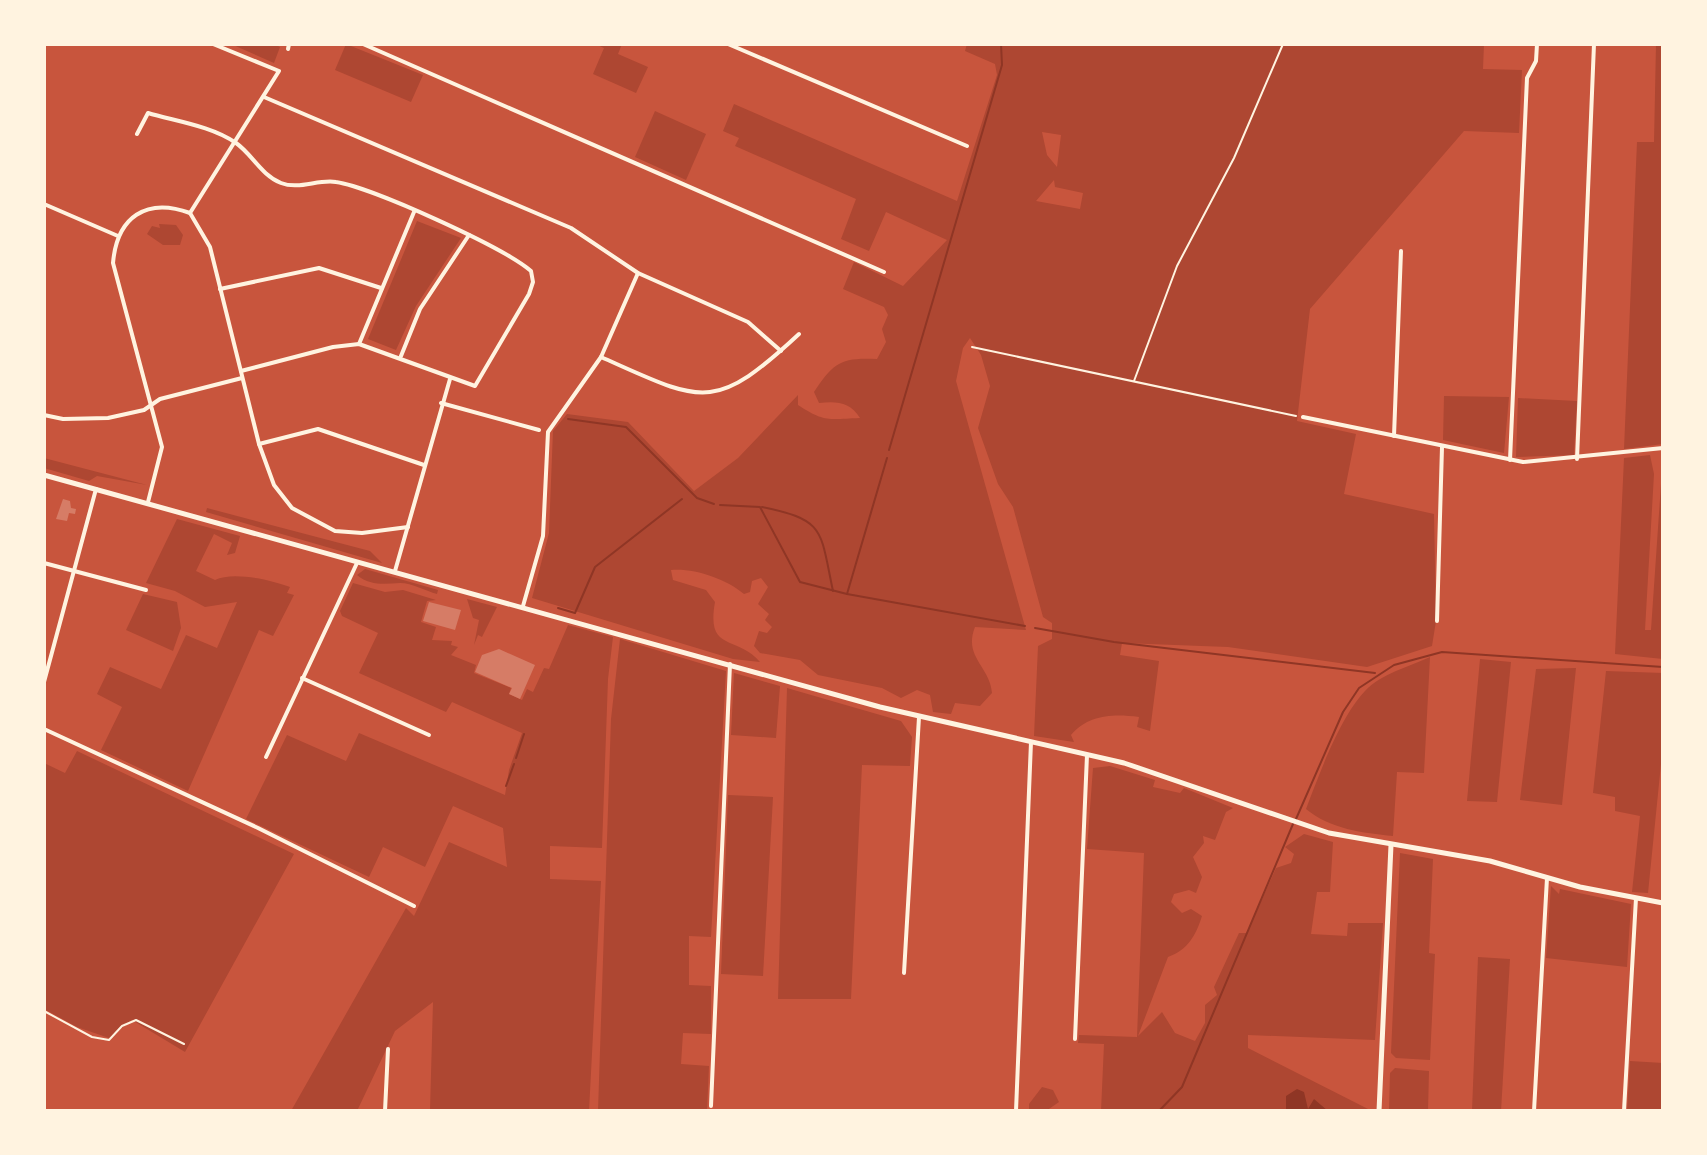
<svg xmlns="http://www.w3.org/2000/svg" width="1707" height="1155" font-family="'Golos Text',sans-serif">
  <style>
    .green { fill: #ae4732; fill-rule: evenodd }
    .water { fill: #8f3625 }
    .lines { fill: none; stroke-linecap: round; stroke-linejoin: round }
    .stream { stroke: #8f3625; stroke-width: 2 }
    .building { fill: #d67c66 }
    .path { stroke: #fff3e0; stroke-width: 2 }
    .service { stroke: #fff3e0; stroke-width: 2 }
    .minor { stroke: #fff3e0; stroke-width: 4 }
    .tertiary { stroke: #fff3e0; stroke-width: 5 }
  </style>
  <rect width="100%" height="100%" fill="#c8553d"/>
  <g class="green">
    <polygon points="231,44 274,44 280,47 274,63"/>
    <polygon points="346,44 423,75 411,102 335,70"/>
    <polygon points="595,44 622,44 618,54 648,67 636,93 593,74 604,48"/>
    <path d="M967,44h517l-1,25 39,1 -3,63 -55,-2 -154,178 -13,112 59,13 -12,60 90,20 2,107 -4,25 -65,21 -139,-20 -106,-4 -2,12 39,6 -9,70 -13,-4 2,-10c-25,-3 -50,-3 -68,18l3,7 -40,-6 4,-90 14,-7v-16l-9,-6 -30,-110 -15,-23 -20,-56 12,-42 -9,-31 -11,-17 -7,10 -7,33 70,249 -51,-3c-12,30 15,39 17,66l-12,13 -25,-3 -4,11 -18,-2 -3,-17 -13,-5 -16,8 -19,-10 -64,-13 -18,-15 -40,-7 -6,-7 5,-15 8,2 5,-6 -7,-7 4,-6 -11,-10 10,-17 -7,-9 -9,3 -2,11 -6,2c-18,-15 -49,-26 -73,-24l2,10 33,10 9,12c-9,51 21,32 45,60l-27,-3 -201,-61 17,-65 4,-102 14,-17 61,8 66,69 44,-33 60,-63v10c27,18 32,14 62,13 -10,-16 -23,-17 -41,-15l-5,-11c19,-29 27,-35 63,-33l9,-17 -4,-13 6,-14 -4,-8 -41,-18 11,-27 49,24 44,-46 -61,-28 -17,39 -28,-12 15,-40 -121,-53 4,-8 -16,-7 11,-27 223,97 40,-126 -2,-11 -30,-13zM1042,132l19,3 -4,32 -10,-12zM1054,180l1,7 28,6 -3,16 -44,-8z"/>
    <polygon points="1656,44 1663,44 1663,444 1624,449 1637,142 1654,142"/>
    <polygon points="655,111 706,134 686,180 635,157"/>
    <polygon points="417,221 461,238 416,306 396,350 368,339"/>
    <polygon points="159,224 176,225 183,235 180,245 163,245 147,234 152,226 160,228"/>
    <polygon points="1444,396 1509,397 1504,453 1443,440"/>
    <polygon points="1518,398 1577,401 1574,455 1516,457"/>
    <polygon points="1650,455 1654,474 1645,630 1651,630 1663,455 1663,659 1615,654 1624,458"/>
    <polygon points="44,458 147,485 97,476 89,481 44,468"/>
    <polygon points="207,508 370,551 382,563 206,512"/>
    <path d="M177,519l63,17 -5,17 -8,2 5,-12 -18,-9 -18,37 19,9c18,-9 56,0 75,7l-3,6 7,2 -21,41 -14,-6 -71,161 -87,-41 21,-43 -25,-13 13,-27 51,22 25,-54 31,13 20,-46 -32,5 -30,-16 -29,-8z"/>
    <path d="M365,569l73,21 -1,4c-11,-3 -25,-11 -37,-11 -15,1 -30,3 -43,-8z"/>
    <polygon points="353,583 385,592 403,590 436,600 427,601 421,622 436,627 432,640 452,641 451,645 458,647 451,655 476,665 474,673 511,688 509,694 522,700 527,689 533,692 544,668 549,669 568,625 613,637 608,679 602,848 550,846 550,879 601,881 589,1111 430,1111 433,1002 395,1031 357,1111 291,1111 406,908 414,916 449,842 507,867 503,828 453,806 425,867 383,847 369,877 246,819 287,735 346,761 359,733 505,795 509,770 522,733 452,702 446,712 359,673 378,633 342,616 340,611"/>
    <polygon points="143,594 177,602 181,628 173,651 126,630"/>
    <polygon points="467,599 497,607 482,637 478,635 474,645 479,620 473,618"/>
    <polygon points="620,639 726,671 711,937 689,936 689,985 711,986 711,1034 683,1033 681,1064 709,1066 707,1111 598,1111 611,719"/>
    <path d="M1430,657l-6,116 -27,-1 -4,64c-30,-3 -63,-7 -87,-27 13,-34 34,-92 59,-118 17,-18 44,-24 65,-34z"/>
    <polygon points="1480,659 1511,662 1497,802 1467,801"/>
    <polygon points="1576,668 1562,805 1520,800 1536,669"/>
    <polygon points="1606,671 1663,673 1663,744 1648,893 1632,892 1640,816 1615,811 1615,797 1593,793"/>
    <polygon points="734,673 780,686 776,738 731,735"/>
    <polygon points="787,688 901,721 912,737 910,766 862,765 851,999 778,999"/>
    <polygon points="77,751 294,854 185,1052 132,1020 109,1038 77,1027 44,1009 44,763 65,773"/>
    <path d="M1110,766l45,14 -2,7 27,6 4,-5 49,20 -7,4 -11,28 -12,-4 1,7 -11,14 9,20 -6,16 -7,-3 -15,4 -3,8 11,11 9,-4 11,7c-6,19 -14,34 -34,41l-30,79 24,-24 13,21 20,8 10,-18v-18l12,-10 -3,-8 25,-54h8l29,-65 15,-5 3,-9 -9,-7 19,-13 29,8 -3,50h-13l-6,42 36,2 1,-13h35l-8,117 -127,-5v13l124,63h-271l3,-67 -26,-1 1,-8 58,2 7,-184 -57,-4 6,-81z"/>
    <polygon points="728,795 773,797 763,976 721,974"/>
    <polygon points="1400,853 1433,859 1429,953 1435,954 1430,1060 1396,1058 1391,1053"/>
    <polygon points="1551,886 1559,894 1560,889 1631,904 1627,967 1546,958"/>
    <polygon points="1478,957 1510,959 1501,1111 1472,1111"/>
    <polygon points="1630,1061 1663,1063 1663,1111 1627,1111"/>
    <polygon points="1395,1068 1429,1071 1428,1111 1389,1111 1390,1073"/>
    <polygon points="1042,1087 1053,1090 1059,1102 1046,1111 1029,1111 1029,1104"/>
  </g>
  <polygon class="water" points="1297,1089 1304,1092 1308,1109 1314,1099 1328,1111 1286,1111 1286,1096"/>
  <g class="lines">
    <g class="stream">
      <polyline points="568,419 626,427 697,498 714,504"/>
      <polyline points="889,450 1002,65 1001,44"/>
      <polyline points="887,458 847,594 1025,626"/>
      <polyline points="720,505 760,507 800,582 847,594"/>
      <path d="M762,507c64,13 58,23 71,84"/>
      <polyline points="558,608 575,613 595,567 682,499"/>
      <polyline points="1035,628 1114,642 1375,673"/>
      <polyline points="516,758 524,734"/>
      <polyline points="506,786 514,764"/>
      <polyline points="1296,819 1343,712 1359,688 1394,665 1442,652 1663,667"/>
      <polyline points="1159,1111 1182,1087 1293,824"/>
    </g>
  </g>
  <g class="building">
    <polygon points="63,499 70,501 71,508 76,509 75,514 69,513 67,521 56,519"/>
    <polygon points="429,602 461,610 455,630 423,621"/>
    <polygon points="499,649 535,665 520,699 509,694 512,688 475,672 482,655"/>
  </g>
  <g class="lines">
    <g class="path">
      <polyline points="972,347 1296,416"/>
      <polyline points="1134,381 1177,266 1234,158 1283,44"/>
    </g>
    <polyline class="service" points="44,1011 92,1037 109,1040 122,1026 136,1020 184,1044"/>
    <g class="minor">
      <polyline points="363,44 884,272"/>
      <polyline points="728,44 967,146"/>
      <polyline points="288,49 289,44"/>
      <polyline points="264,97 571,228 638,273 748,322 781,351"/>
      <path d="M137,134l11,-21c27,8 64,13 88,30 16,11 25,32 45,40 18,7 37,-4 55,-1 35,5 167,65 195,89l2,11 -4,12 -54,92 -116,-42 -26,3 -92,24"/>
      <polyline points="44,204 118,236"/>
      <polyline points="190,213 279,71 213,44"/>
      <polyline points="220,289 319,268 381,288"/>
      <polyline points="359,344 414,212"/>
      <polyline points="401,356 420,309 469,235"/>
      <path d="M601,357c101,45 112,57 198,-23"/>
      <polyline points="441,403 539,430"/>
      <polyline points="44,415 63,419 108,418 144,410 160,399 242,378"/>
      <polyline points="1303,417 1523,462 1663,448"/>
      <polyline points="1394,436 1401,251"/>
      <polyline points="259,444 318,429 424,465"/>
      <polyline points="1577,459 1594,44"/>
      <polyline points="1510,460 1527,78 1536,61 1537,44"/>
      <path d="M148,502l14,-55 -49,-184c4,-46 33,-66 77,-50l20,34 49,197 15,41 18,23 43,23 27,2 46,-6"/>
      <polyline points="44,563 146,590"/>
      <polyline points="395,571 450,379"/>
      <polyline points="523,606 543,536 548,432 601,357 638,273"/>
      <polyline points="1437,621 1442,447"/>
      <polyline points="302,678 429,735"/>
      <polyline points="44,682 96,489"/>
      <polyline points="44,729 258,828 414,906"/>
      <polyline points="266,757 357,563"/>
      <polyline points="904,973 919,717"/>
      <polyline points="1075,1039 1087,755"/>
      <polyline points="711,1106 730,664"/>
      <polyline points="385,1111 388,1049"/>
      <polyline points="1016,1111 1031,742"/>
      <polyline points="1534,1111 1547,878"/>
      <polyline points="1624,1111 1636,898"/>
    </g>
    <g class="tertiary">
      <polyline points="44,475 880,707 1124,763 1329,833 1490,861 1580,887 1663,903"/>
      <polyline points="1379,1111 1391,845"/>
    </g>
  </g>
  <rect width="1707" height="1155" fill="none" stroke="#fff3e0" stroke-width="92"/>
</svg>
